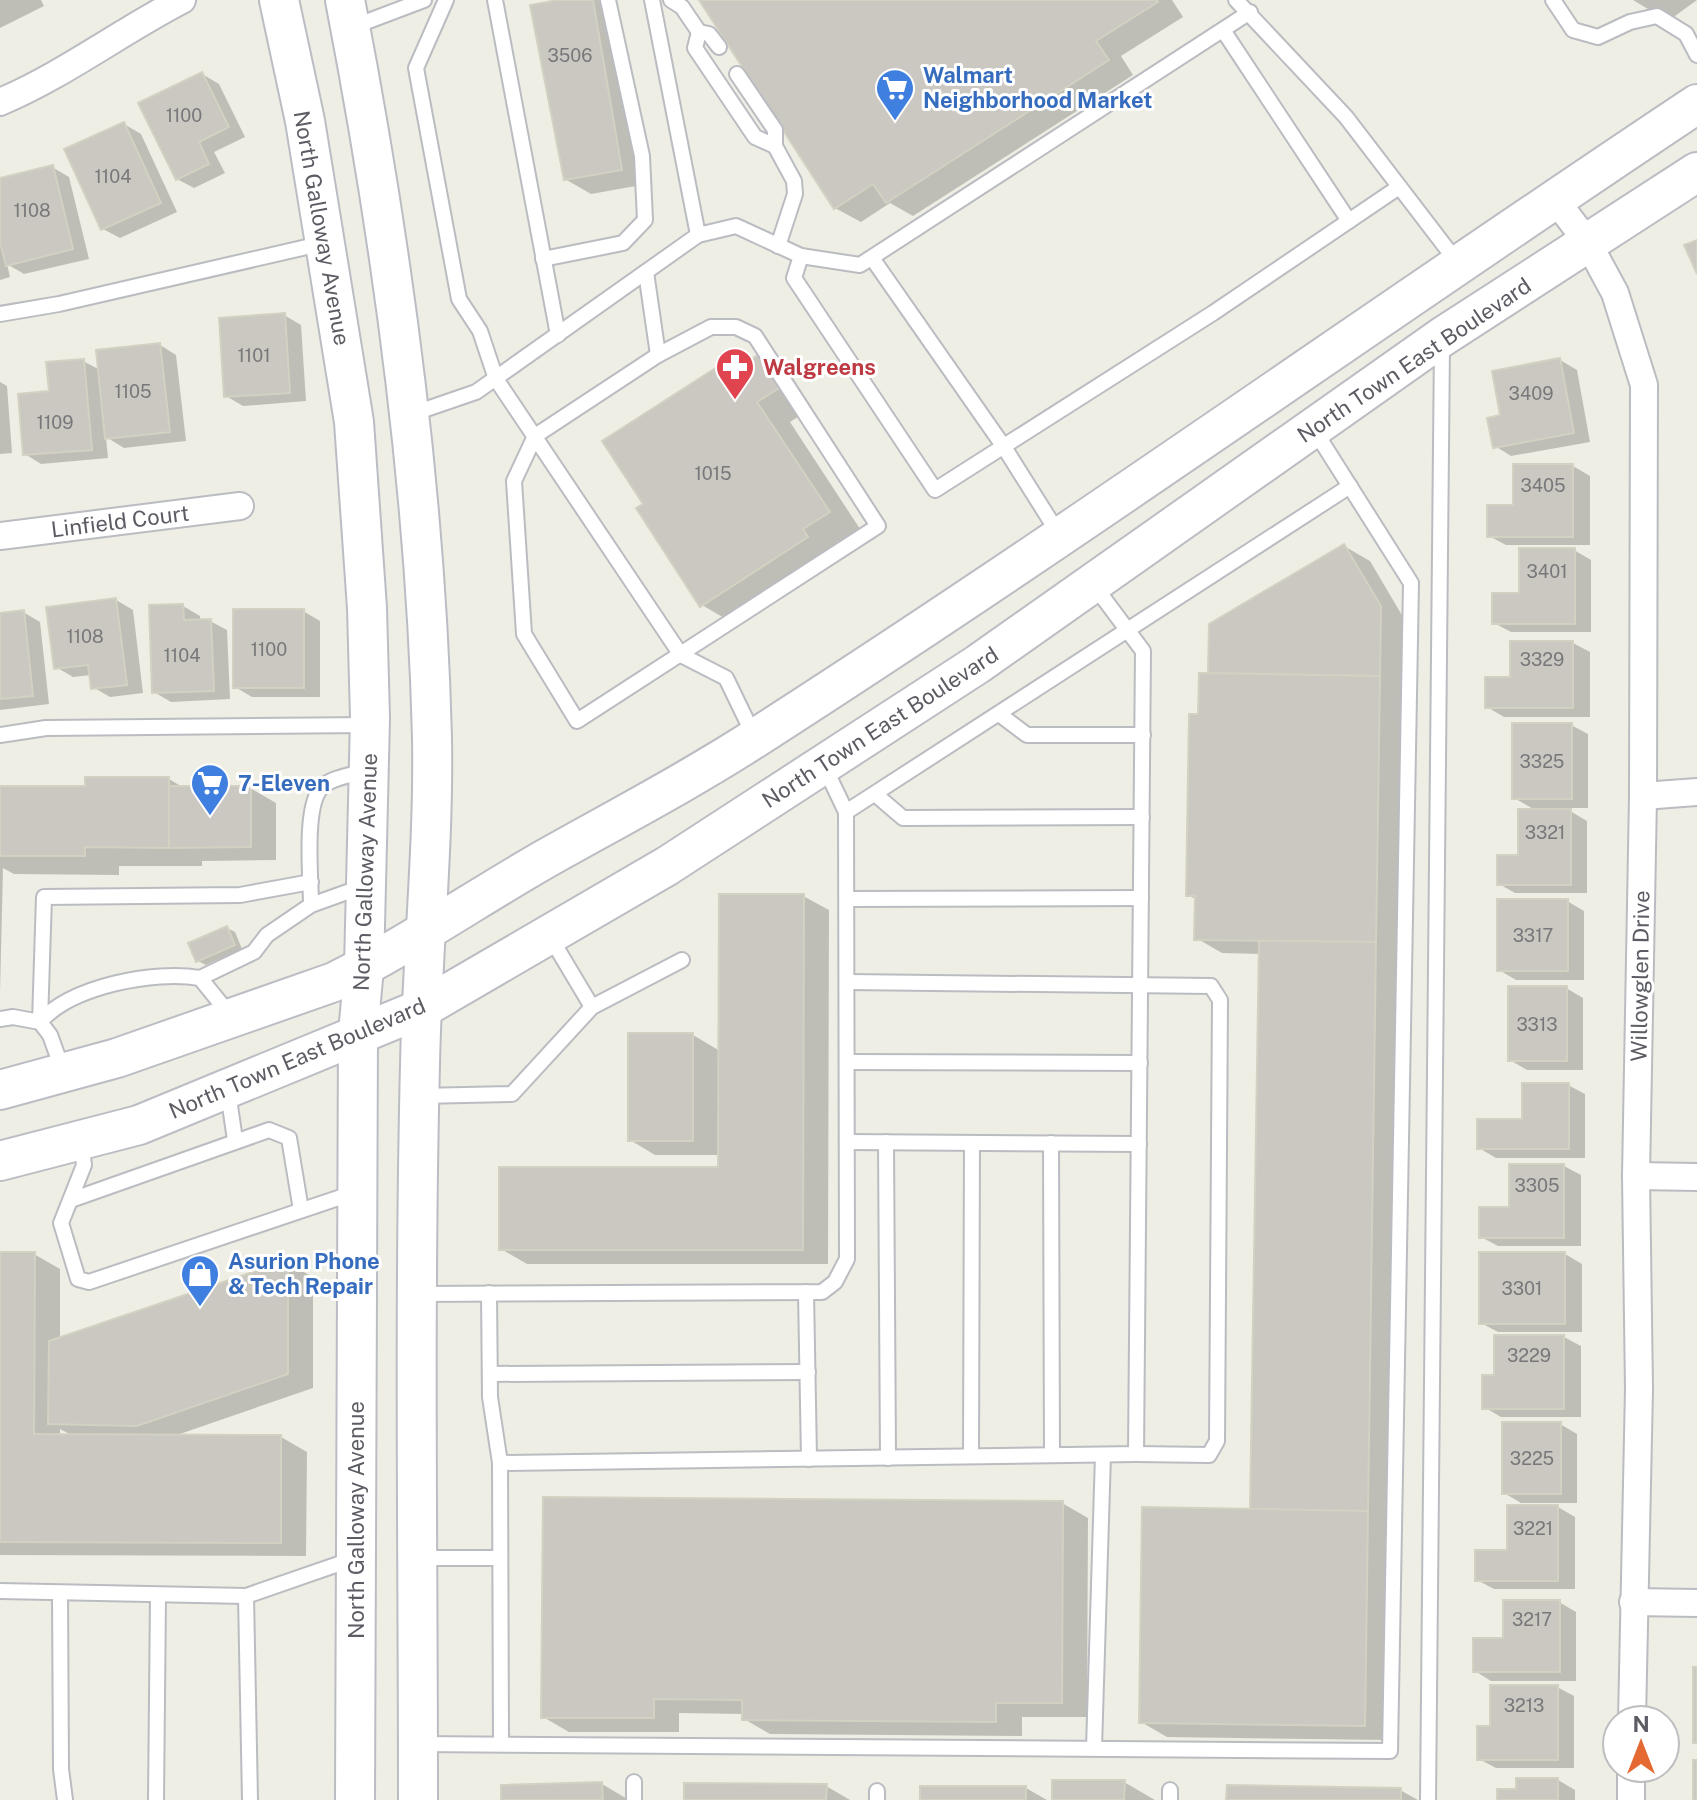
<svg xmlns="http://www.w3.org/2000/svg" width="1697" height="1800" font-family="'Public Sans',sans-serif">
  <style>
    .shadow { fill: #0003; fill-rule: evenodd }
    .building { fill: #cac8c1; stroke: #d2d1c2; stroke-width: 2 }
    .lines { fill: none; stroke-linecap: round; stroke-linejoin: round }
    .lane-casing { stroke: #bbbcc2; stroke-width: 18 }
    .street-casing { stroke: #bbbcc2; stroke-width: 30 }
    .secondary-casing { stroke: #bcbdc4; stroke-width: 42 }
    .lane { stroke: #fff; stroke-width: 14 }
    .street { stroke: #fff; stroke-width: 26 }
    .secondary { stroke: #fff; stroke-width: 38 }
    .labels { text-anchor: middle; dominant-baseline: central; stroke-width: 6; stroke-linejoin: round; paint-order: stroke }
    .number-label { font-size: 18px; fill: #78787b }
    .shop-label { font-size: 22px; font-weight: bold; fill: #366cbe; stroke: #fff; text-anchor: start }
    .street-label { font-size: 22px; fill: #5c5d64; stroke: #fff }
    .health-label { font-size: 22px; font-weight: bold; fill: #be3a42; stroke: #fff; text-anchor: start }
  </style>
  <rect width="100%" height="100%" fill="#eeeee4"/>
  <g class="shadow">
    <polygon points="0,0 41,0 44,6 0,28"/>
    <polygon points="571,0 598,0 618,11 647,184 591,194 565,179"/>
    <polygon points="701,0 1172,0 1183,17 1121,56 1133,75 913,216 890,203 861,222 835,208"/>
    <polygon points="1697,0 1668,21 1633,0"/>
    <polygon points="202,74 219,84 245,137 214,152 225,173 194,188 177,179"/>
    <polygon points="124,124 141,134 177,212 120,238 103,229"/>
    <polygon points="52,167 69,177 89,259 24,274 7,264 10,277 0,280 0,180"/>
    <polygon points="284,315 301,325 306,401 243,406 226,396"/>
    <polygon points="160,345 176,355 186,441 124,448 106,437 108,458 41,464 25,454 51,393 83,361 100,370"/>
    <polygon points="758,358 792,377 812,408 790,422 862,532 736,625 702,605 646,505 731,360 744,367"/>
    <polygon points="1560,360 1577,370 1590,442 1511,456 1495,446 1503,417"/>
    <polygon points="0,382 7,386 12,453 0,454"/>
    <polygon points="1573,466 1590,476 1590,545 1506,545 1489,536 1515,507"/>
    <polygon points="1344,546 1370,561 1406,622 1390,1740 1167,1737 1141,1722 1252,1511 1261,954 1222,953 1196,938 1197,900 1188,895 1200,716 1210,675 1211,625"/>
    <polygon points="1574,550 1591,560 1591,632 1511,632 1494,623"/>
    <polygon points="116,600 133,610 143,693 110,697 93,687 91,675 73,677 56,667"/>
    <polygon points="183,606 200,616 200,621 210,621 227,630 230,699 171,702 154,692"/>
    <polygon points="303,611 320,621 320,697 252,697 235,687"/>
    <polygon points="23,612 40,622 49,704 0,710 0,615"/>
    <polygon points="1573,643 1590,652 1590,717 1504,717 1487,707 1512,679"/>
    <polygon points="1571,725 1588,734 1588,808 1565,808 1587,821 1587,893 1515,893 1499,884 1520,857 1537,811 1514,798"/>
    <polygon points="169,779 184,788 250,788 276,803 276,860 202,861 202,866 119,866 119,875 14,874 3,868 0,993 0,788 87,788"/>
    <polygon points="803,896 829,910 828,1264 527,1264 501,1249 720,1169 720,1155 655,1155 630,1140 693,1035 720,1051"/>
    <polygon points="1567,901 1584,911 1584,980 1516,980 1499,970"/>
    <polygon points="227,928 235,932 242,949 206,965 198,961"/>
    <polygon points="1566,988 1583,998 1583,1070 1527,1070 1510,1060"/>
    <polygon points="1568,1085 1585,1094 1585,1158 1496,1158 1479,1148 1524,1121"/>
    <polygon points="1564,1166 1581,1175 1581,1246 1498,1246 1481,1237"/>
    <path d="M0,1254h34l26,15v70l227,-76 26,14v111l-139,48 107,1 26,15 -1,104 -306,-1zM60,1429l13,7h-13z"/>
    <polygon points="1565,1254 1582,1264 1582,1332 1498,1332 1481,1323"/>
    <polygon points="1564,1337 1581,1346 1581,1417 1501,1417 1484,1407 1496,1377"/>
    <polygon points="1560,1424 1577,1434 1577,1503 1521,1503 1504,1493"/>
    <polygon points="1062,1503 1088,1518 1087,1717 1022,1717 1022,1736 770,1734 744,1719 744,1714 679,1713 679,1732 569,1732 543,1717"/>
    <polygon points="1558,1507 1575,1517 1575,1589 1494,1589 1477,1580"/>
    <polygon points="1559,1602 1576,1612 1576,1681 1491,1681 1475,1671 1505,1640"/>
    <polygon points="1557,1687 1574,1696 1574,1768 1496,1768 1479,1759 1492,1728"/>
    <polygon points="1558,1780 1575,1790 1575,1800 1499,1800"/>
    <polygon points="1124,1782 1155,1800 1054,1800"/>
    <polygon points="602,1784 629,1800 503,1800"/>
    <polygon points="826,1786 850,1800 686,1800"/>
    <polygon points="1026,1788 1047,1800 922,1800"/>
    <polygon points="1400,1790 1418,1800 1228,1800"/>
  </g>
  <g class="building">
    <polygon points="558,0 593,0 622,170 564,180 530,5"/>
    <polygon points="699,0 1157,0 1158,2 1096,41 1109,60 886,203 873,184 834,209"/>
    <polygon points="202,72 229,127 199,142 209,164 176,180 138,103"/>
    <polygon points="124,122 161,203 101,230 64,149"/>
    <polygon points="53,165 73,249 6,266 0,242 0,178"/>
    <polygon points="1697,240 1697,274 1684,245"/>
    <polygon points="285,313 290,393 224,397 219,318"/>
    <polygon points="160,343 170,432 105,439 96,350"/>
    <polygon points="758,355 779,388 757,402 830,512 803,529 808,537 700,607 636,508 643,504 602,441 731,358 738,368"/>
    <polygon points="1560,358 1574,433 1493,448 1487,418 1500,415 1492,371"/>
    <polygon points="84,359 92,450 23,455 18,394 49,391 46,362"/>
    <polygon points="1513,464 1573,464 1573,537 1487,537 1487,505 1513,505"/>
    <polygon points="1344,544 1381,606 1380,676 1208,673 1209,624"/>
    <polygon points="1519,548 1575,548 1575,624 1492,624 1492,593 1519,593"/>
    <polygon points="116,598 127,685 91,689 88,665 54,669 46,607"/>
    <polygon points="183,604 184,620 211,619 214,691 152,693 149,605"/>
    <rect x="233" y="609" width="71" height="79"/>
    <polygon points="24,610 33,696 0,699 0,613"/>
    <polygon points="1510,641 1573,641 1573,708 1485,708 1485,677 1510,677"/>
    <polygon points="1199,673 1380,676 1376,942 1194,940 1195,896 1186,896 1189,714 1198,714"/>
    <rect x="1512" y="723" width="60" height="76"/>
    <polygon points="85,777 169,777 169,848 85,847 85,856 0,856 0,786 85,786"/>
    <polygon points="169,786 251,786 251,847 169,848"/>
    <polygon points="1518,809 1571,809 1571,885 1497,885 1497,855 1518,855"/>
    <polygon points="719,894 804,894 803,1250 499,1250 499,1167 718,1167"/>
    <rect x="1497" y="899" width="71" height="72"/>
    <polygon points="227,926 235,945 196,962 188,943"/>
    <polygon points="1259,941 1376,942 1368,1511 1250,1509"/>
    <rect x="1508" y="986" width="59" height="75"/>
    <rect x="628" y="1033" width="65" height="108"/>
    <polygon points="1522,1083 1569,1083 1569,1149 1477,1149 1477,1119 1522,1119"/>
    <polygon points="1509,1164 1564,1164 1564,1238 1479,1238 1479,1207 1509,1207"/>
    <polygon points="0,1252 35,1252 34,1434 281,1435 281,1543 0,1542"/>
    <rect x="1479" y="1252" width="86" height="72"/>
    <polygon points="288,1260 288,1374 137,1426 48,1424 49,1341"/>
    <polygon points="1494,1335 1564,1335 1564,1409 1482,1409 1482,1375 1494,1375"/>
    <rect x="1502" y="1422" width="59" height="72"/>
    <polygon points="543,1497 1063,1501 1062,1703 996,1703 996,1722 742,1720 742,1700 654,1699 654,1718 541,1718"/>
    <polygon points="1507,1505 1558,1505 1558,1581 1475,1581 1475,1550 1507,1550"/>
    <polygon points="1142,1507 1368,1511 1365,1726 1139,1723"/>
    <polygon points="1503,1600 1560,1600 1560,1672 1473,1672 1473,1638 1503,1638"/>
    <rect x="1693" y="1667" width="4" height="76"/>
    <polygon points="1490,1685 1558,1685 1558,1760 1477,1760 1477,1726 1490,1726"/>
    <rect x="1693" y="1760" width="4" height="40"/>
    <polygon points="1516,1778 1558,1778 1558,1800 1497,1800 1497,1789 1516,1789"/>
    <polygon points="1052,1780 1125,1780 1124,1800 1052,1800"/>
    <polygon points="602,1782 603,1800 501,1800 501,1785"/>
    <polygon points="684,1783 827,1784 826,1800 684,1800"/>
    <polygon points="1227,1785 1401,1788 1401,1800 1226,1800"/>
    <rect x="920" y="1786" width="106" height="14"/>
  </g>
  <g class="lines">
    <defs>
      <g id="lane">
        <polyline points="446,0 416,68 459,299 480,331 496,379 681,655 726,678 755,738"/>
        <polyline points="495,0 558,335"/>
        <polyline points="671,0 682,7 699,32 709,34 719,47"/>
        <polyline points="1236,0 1346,117 1457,262"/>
        <polyline points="1553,0 1573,30 1598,37 1630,22 1657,16 1686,34 1697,55"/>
        <polyline points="350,28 424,0"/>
        <polyline points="1223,30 1349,221"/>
        <polyline points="699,32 695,48 755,137 775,146"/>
        <polyline points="737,74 775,130 775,146 794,181 795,194 778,246"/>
        <polyline points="698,235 736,226 801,256 860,265 1250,12"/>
        <polyline points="801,256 794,278 935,490 1213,313 1399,187"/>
        <polyline points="872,258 1004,447 1060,536"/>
        <polyline points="543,259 623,243 645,220 642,156 608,0"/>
        <polyline points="646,272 658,355"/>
        <polyline points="0,314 59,304 324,243"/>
        <polygon points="711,327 736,327 755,336 878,526 577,721 524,634 514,481 535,436 658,355"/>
        <polyline points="409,415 476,392 698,235 652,0"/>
        <polyline points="999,714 1027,735 1143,735"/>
        <polyline points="0,735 46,728 367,725"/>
        <polyline points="824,766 846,812"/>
        <polyline points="875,794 903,818 1142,817"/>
        <polyline points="847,899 1141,898"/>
        <path d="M311,905c0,-27 -8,-102 12,-119 10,-9 30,-11 42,-15"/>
        <polyline points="549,935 592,1007"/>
        <polyline points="200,978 254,952 267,935 311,905 364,886"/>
        <polyline points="847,982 1211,986 1220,1000 1217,1441 1209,1455 1136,1454"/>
        <polyline points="0,1019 13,1017 40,1022 50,1035 63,1071"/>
        <polyline points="40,1022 44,897 240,895 311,882"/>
        <path d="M40,1022c31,-36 115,-52 160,-44l30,37"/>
        <polyline points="847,1062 1140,1063"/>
        <polyline points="228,1092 235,1140"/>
        <polyline points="420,1096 512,1094 592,1007 682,960"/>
        <polyline points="81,1141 84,1165 61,1223 78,1279 89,1282 356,1192"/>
        <polyline points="847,1142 1139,1144"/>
        <polyline points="886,1142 888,1458"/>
        <polyline points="1051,1143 1052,1455"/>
        <polyline points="71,1200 269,1130 289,1138 301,1210"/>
        <polyline points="806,1292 809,1459"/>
        <polyline points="489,1293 490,1397 500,1463 501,1744"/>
        <polyline points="420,1294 822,1292 835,1282 847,1259 846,812 1350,486"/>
        <polyline points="490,1374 808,1372"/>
        <polyline points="971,1456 972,1143"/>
        <polyline points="500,1463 1136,1454 1143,651 1093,584"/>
        <polyline points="420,1558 500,1558"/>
        <polyline points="0,1591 246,1596 353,1559"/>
        <polyline points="60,1593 61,1769 65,1800"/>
        <polyline points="246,1596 250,1800"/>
        <polyline points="419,1744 1390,1751 1411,583 1313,428"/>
        <polyline points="1094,1748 1103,1455"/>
        <polyline points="156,1800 158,1596"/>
        <polyline points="634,1800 634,1782"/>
        <polyline points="877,1800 877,1791"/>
        <polyline points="1170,1800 1170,1790"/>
        <polyline points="1428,1800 1442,344"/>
      </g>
      <g id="street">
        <path d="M0,102c64,-27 120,-70 182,-102"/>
        <polyline points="1554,198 1588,243 1615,293 1644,385 1643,796 1636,1176 1639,1389 1632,1720"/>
        <polyline points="0,536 240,506"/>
        <polyline points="1643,796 1697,792"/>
        <polyline points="1636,1176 1697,1177"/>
        <polyline points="1633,1602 1697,1603"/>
        <polyline points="1631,1800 1631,1768"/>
      </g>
      <g id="secondary">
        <polyline points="279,0 305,121 354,422 367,608 370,718 364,968 358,1033 355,1800"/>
        <path d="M345,0c47,243 81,491 87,738 2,109 -10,218 -12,327 -6,245 -2,490 -2,735"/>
        <path d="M0,1090l117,-32 217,-76c73,-36 141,-83 211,-123 71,-40 144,-78 212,-122 318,-204 625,-424 940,-633"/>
        <polyline points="0,1161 139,1125 423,1008 667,866 978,664 1442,337 1697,172"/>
      </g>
    </defs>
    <use href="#lane" class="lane-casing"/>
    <use href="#street" class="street-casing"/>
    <use href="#secondary" class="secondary-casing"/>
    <use href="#lane" class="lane"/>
    <use href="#street" class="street"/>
    <use href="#secondary" class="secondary"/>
  </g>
  <defs>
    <symbol id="supermarket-pin" viewBox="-11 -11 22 30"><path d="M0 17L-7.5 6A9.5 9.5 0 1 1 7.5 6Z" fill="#3f7fe0" stroke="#fff"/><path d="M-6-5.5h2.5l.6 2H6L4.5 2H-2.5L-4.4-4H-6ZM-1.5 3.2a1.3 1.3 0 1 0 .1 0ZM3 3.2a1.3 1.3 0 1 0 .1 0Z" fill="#fff"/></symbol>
    <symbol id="pharmacy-pin" viewBox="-11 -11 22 30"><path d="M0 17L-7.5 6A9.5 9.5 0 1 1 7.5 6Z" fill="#e0444e" stroke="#fff"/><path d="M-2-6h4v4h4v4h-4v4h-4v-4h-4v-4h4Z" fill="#fff"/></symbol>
    <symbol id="shop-pin" viewBox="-11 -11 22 30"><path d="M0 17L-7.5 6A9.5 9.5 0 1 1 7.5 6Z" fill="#3f7fe0" stroke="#fff"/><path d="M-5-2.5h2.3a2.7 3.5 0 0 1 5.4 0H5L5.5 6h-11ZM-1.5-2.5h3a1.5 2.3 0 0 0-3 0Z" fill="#fff"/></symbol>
  </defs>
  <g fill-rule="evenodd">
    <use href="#supermarket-pin" x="873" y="66" width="44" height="60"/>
    <use href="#pharmacy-pin" x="713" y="345" width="44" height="60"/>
    <use href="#supermarket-pin" x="188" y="761" width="44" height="60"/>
    <use href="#shop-pin" x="178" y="1252" width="44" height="60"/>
  </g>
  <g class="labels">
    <g class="number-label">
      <text x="570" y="55">3506</text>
      <text x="184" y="115">1100</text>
      <text x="113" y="176">1104</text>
      <text x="32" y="210">1108</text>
      <text x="254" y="355">1101</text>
      <text x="133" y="391">1105</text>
      <text x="1531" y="393">3409</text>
      <text x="55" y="422">1109</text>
      <text x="713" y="473">1015</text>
      <text x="1543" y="485">3405</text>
      <text x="1547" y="571">3401</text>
      <text x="85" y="636">1108</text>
      <text x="269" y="649">1100</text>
      <text x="182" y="655">1104</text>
      <text x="1542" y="659">3329</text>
      <text x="1542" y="761">3325</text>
      <text x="1545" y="832">3321</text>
      <text x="1533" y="935">3317</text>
      <text x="1537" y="1024">3313</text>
      <text x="1537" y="1185">3305</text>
      <text x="1522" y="1288">3301</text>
      <text x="1529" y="1355">3229</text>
      <text x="1532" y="1458">3225</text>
      <text x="1533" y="1528">3221</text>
      <text x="1532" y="1619">3217</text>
      <text x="1524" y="1705">3213</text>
    </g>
    <g class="shop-label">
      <text x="923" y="75">Walmart<tspan x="923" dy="25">Neighborhood Market</tspan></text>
      <text x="238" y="783">7-Eleven</text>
      <text x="228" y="1261">Asurion Phone<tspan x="228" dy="25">&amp; Tech Repair</tspan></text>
    </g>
    <g class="street-label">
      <text transform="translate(322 228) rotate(80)">North Galloway Avenue</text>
      <text transform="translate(1414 360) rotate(-34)">North Town East Boulevard</text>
      <text transform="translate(120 521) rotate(-7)">Linfield Court</text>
      <text transform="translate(880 727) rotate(-33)">North Town East Boulevard</text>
      <text transform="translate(365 872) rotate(-88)">North Galloway Avenue</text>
      <text transform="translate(1640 976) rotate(-89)">Willowglen Drive</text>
      <text transform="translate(297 1058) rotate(-23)">North Town East Boulevard</text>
      <text transform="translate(356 1520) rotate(-90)">North Galloway Avenue</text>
    </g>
    <g class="health-label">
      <text x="763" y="367">Walgreens</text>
    </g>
  </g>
  <g transform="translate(1641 1744)"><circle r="38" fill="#ffffff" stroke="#bebec1" stroke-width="2"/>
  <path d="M0-6L14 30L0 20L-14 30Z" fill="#e46933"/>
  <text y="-12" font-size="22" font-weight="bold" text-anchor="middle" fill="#5c5d64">N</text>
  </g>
</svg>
